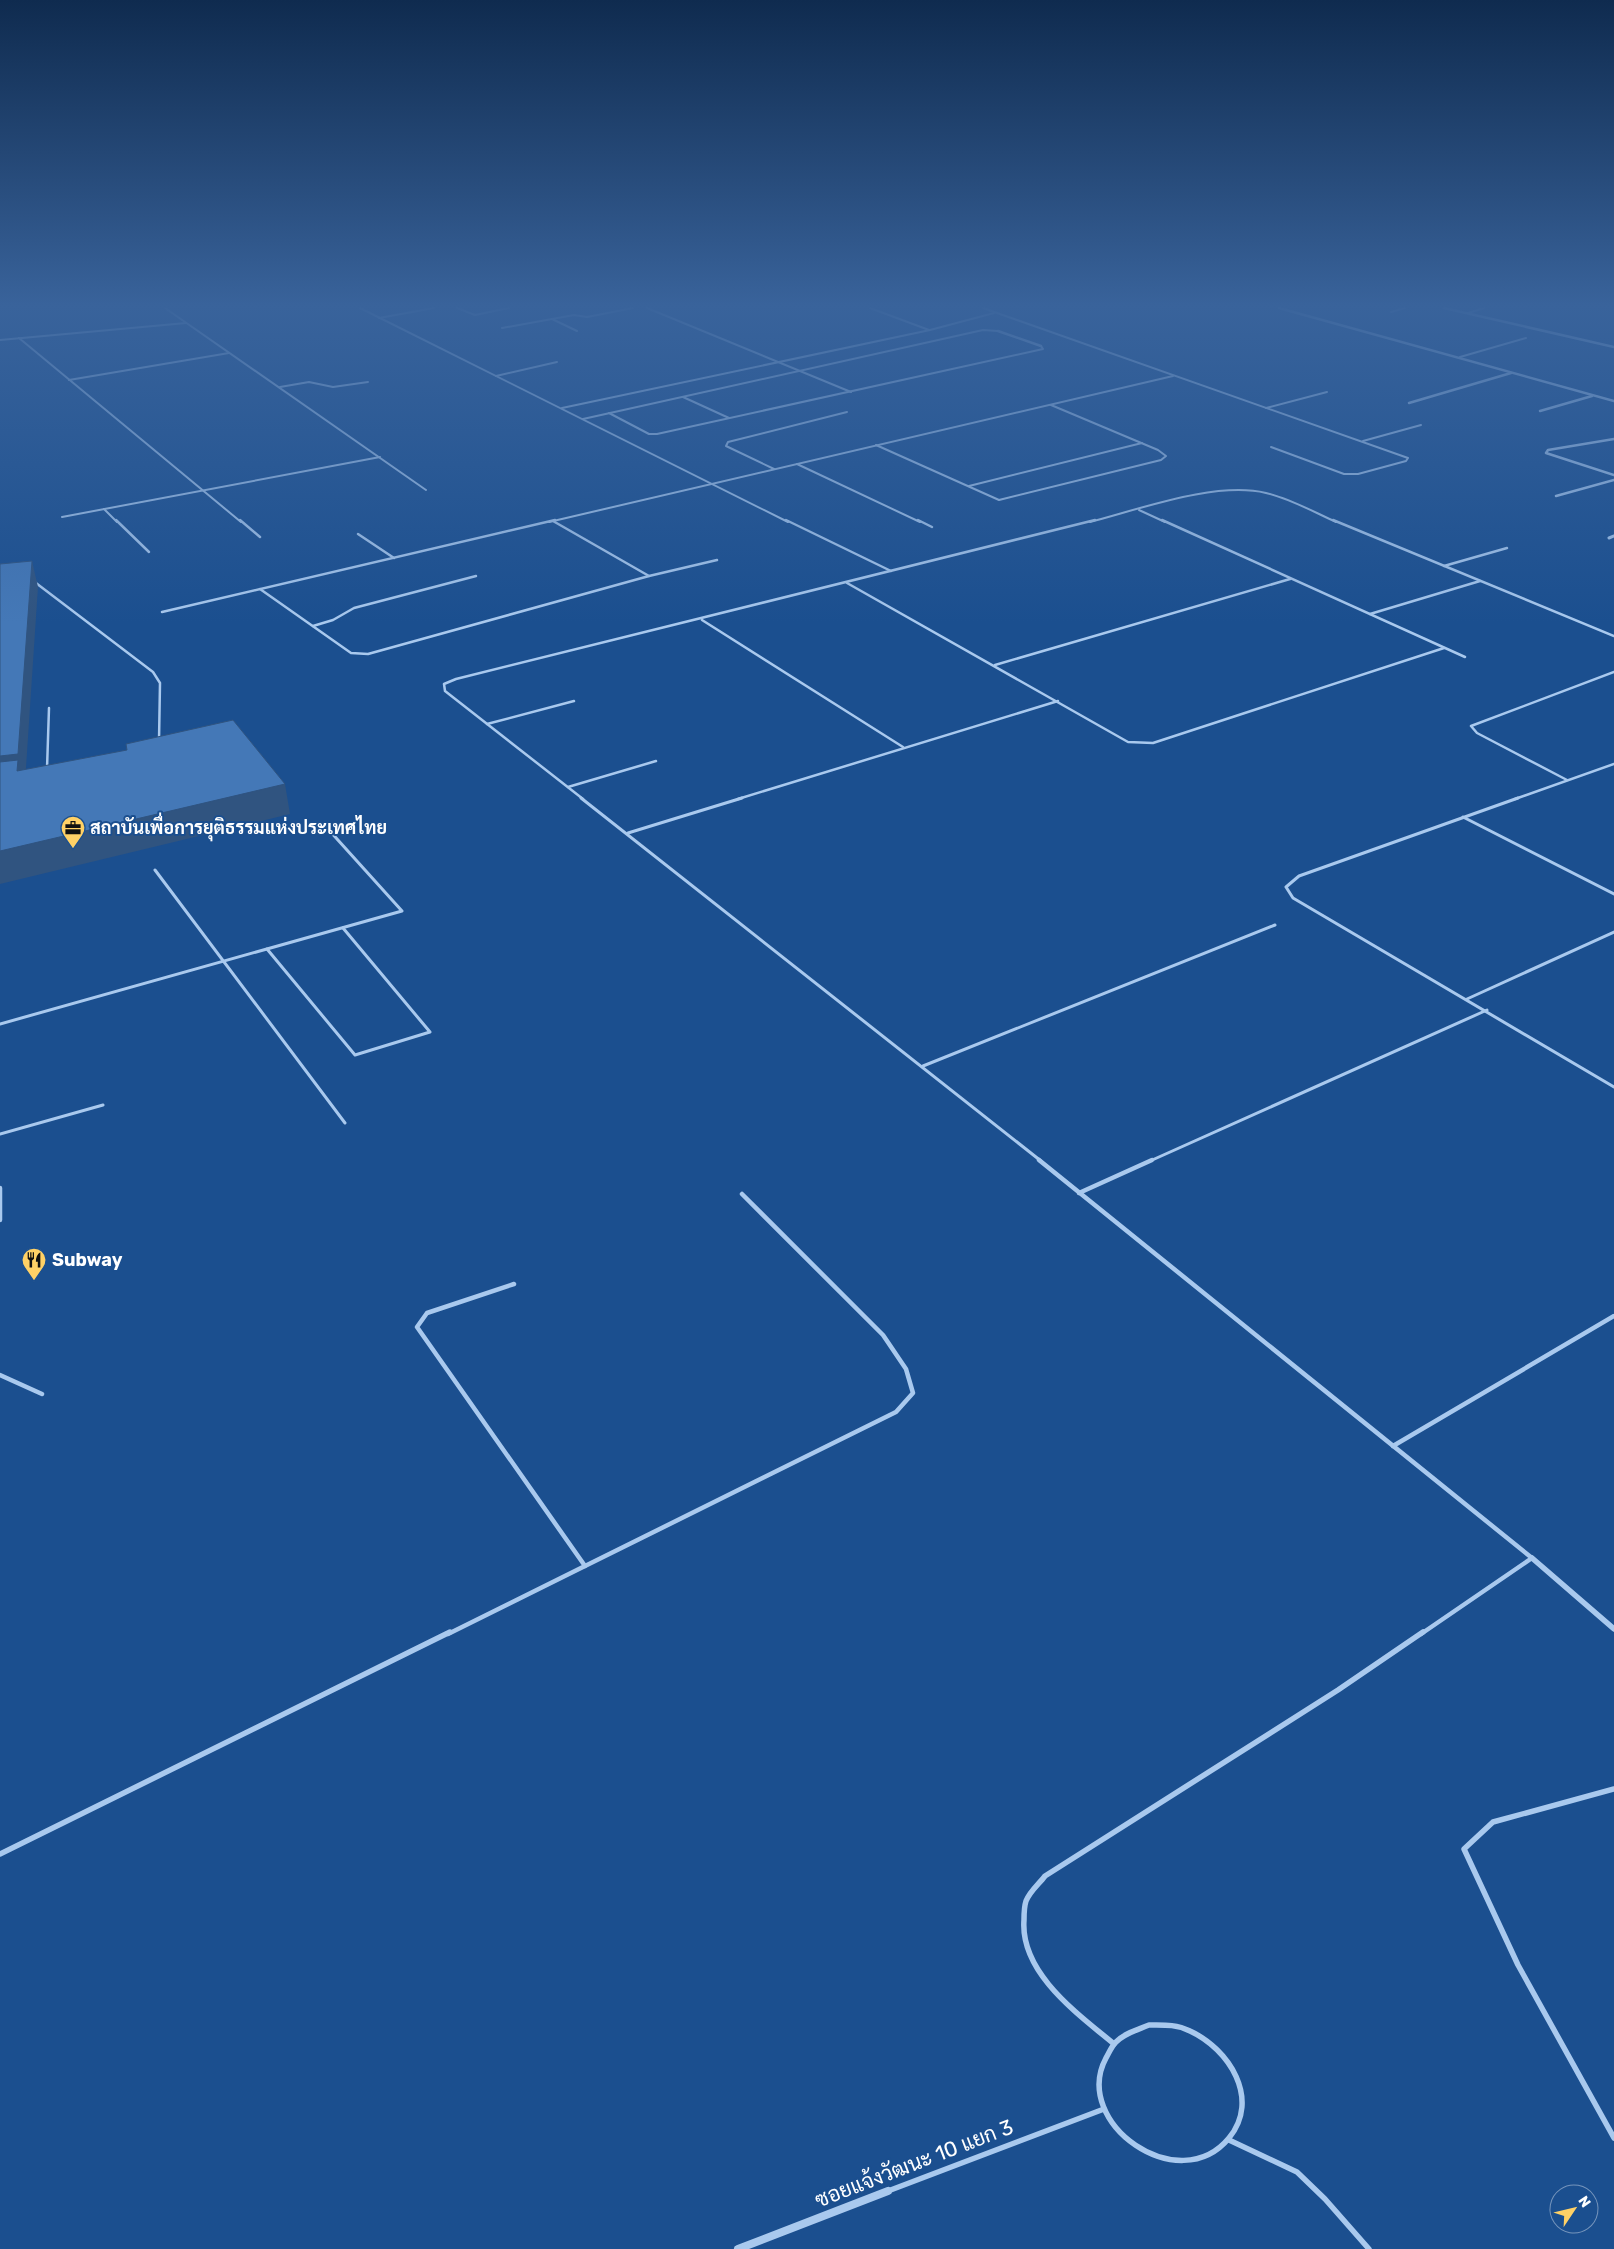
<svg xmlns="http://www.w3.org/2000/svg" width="1614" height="2249" font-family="Rubik,Sarabun,sans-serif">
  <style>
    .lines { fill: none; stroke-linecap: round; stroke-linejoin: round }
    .lane-far4 { stroke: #a9c9ee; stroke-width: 2 }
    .lane-far3 { stroke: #a9c9ee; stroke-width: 2.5 }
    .lane-far2 { stroke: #a9c9ee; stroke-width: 3 }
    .lane-far1 { stroke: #a9c9ee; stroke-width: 4.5 }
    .lane { stroke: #a9c9ee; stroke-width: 5.5 }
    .street-far3 { stroke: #a9c9ee; stroke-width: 2.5 }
    .street-far2 { stroke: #a9c9ee; stroke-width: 3 }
    .street-far1 { stroke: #a9c9ee; stroke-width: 5.5 }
    .street { stroke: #a9c9ee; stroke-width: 8 }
    .shaded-wall { fill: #305480 }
    .building { fill: #4478b7; stroke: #305480 }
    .labels { text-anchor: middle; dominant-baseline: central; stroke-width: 4; stroke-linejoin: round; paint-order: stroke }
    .poi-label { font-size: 18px; font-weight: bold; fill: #fff; stroke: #1b4f8f; text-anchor: start }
    .near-street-label { font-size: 21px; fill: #fff; stroke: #1b4f8f }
  </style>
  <rect width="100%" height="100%" fill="#1b4f8f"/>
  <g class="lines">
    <g class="lane-far4">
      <polyline points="165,308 426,490"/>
      <polyline points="360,308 788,522"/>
      <polyline points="457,308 475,315 509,308"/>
      <polyline points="647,308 851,392"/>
      <polyline points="870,308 929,330"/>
      <polyline points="983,308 1408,458 1406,461 1358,474 1344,474 1271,447"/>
      <polyline points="1391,312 1405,308"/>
      <polyline points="1468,313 1484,308"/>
      <polyline points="379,318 434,308"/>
      <polyline points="552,319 577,331"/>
      <polyline points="502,328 574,315 587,317 633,308"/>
      <polyline points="19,338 241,522"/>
      <polyline points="0,340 186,323"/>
      <polyline points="1460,357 1526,338"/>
      <polyline points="496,376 557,362"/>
      <polyline points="69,380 229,353"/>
      <polyline points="280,387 309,382 333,387 368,382"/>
      <polyline points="683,397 729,418"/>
      <polyline points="562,408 930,330 994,313"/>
      <polyline points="1266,408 1327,392"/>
      <polyline points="609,413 649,434 657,434 1043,349 1041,346"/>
      <polyline points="583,419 983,330 998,331"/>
      <polyline points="1363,441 1421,425"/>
      <polyline points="876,445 999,500 1161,460 1166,456 1158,450 1051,405"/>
      <polyline points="797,464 920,522"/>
      <polyline points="774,469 726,446 728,442 847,412"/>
      <polyline points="969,486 1142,443"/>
      <polyline points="104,509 117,522"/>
      <polyline points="1139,510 1165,522"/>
      <polyline points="62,517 380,457"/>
      <polyline points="549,522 1173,376"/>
      <path d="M1090,522c50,-13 126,-41 176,-29 23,5 48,19 70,29"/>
    </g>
    <g class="lane-far3">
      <polyline points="116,520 149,552"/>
      <polyline points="240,520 260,537"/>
      <polyline points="786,520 891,571"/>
      <polyline points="918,520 932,527"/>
      <polyline points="1162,520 1465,657"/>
      <polyline points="1333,520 1614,636"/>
      <polyline points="553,521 649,576"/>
      <polyline points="358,534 394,558"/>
      <polyline points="1444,566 1507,548"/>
      <polyline points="32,580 153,672 160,683 159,741"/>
      <polyline points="847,583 1128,742 1153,743 1444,648"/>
      <polyline points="260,589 351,653 368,654 649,576 717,560"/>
      <polyline points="162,612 555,520"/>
      <polyline points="1370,614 1480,581"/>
      <polyline points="702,620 903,747"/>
      <polyline points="313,626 333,620 354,608 476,576"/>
      <polyline points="995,665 1290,579"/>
      <polyline points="487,724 574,701"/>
      <polyline points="47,769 49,708"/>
      <polyline points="1567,780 1477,733 1471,726 1614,672"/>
      <polyline points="568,787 656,761"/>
      <polyline points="583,799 445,691 444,684 456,679 1095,520"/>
      <polyline points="738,799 1058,701"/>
      <polyline points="1515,799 1614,764"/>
    </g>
    <g class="lane-far2">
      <polyline points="581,798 1041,1161"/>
      <polyline points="1518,798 1299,876 1286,887 1293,898 1614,1087"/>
      <polyline points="1463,817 1614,894"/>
      <polyline points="628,833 742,798"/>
      <polyline points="155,870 345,1123"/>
      <polyline points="267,949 355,1055 430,1032 343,928"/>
      <polyline points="1467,999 1614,932"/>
      <polyline points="0,1024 402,911 328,829"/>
      <polyline points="923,1066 1275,925"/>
      <polyline points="0,1134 103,1105"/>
      <polyline points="1150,1161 1487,1010"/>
    </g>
    <g class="lane-far1">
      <polyline points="1039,1160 1532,1558 1421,1634"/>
      <polyline points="0,1188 0,1220"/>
      <polyline points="1079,1193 1152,1160"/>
      <polyline points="0,1375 42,1394"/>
      <polyline points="1393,1446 1614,1316"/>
      <polyline points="585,1566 896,1412 913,1393 906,1369 883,1335 742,1194"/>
      <polyline points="448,1634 585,1566 417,1327 427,1313 514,1284"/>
    </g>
    <g class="lane">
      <polyline points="1614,1789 1493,1822 1464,1849 1518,1965 1614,2138"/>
      <polyline points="0,1854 450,1632"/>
      <path d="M1149,2025c14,0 27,-1 41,6 39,18 71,68 39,107 -50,61 -158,-15 -123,-80 3,-5 5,-11 10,-16 9,-9 21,-12 33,-17z"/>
      <path d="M1114,2044c-36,-30 -94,-71 -90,-124 0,-6 0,-13 2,-19 4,-10 13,-17 19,-25l293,-186 85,-58"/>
      <polyline points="1229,2140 1297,2172 1325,2199 1369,2249"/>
      <polyline points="888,2191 1104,2109"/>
    </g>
    <g class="street-far3">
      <polyline points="1279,308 1614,401"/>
      <polyline points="1444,308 1614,347"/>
      <polyline points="998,331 1041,346"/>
      <polyline points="1409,403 1511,373"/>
      <polyline points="1540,411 1592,396"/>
      <polyline points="1614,439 1548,450 1546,453 1614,475"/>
      <polyline points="1556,496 1614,480"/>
    </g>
    <polyline class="street-far2" points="1609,538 1614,536"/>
    <polyline class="street-far1" points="1532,1558 1614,1629"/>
    <polyline class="street" points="738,2249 888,2191"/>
  </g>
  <g class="shaded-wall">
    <polygon points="32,561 38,587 25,783 0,786 0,756"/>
    <polygon points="285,784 290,814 0,884 0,851"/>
  </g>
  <g class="building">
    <polygon points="32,561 18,754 0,756 0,564"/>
    <polygon points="233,720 285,784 0,851 0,762 18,760 17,771 127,750 126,744"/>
  </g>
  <linearGradient id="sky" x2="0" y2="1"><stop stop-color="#0f2b4f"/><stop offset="0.49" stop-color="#39639b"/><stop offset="1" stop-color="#39639b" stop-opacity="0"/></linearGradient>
  <rect width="1614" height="623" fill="url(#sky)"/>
  <defs>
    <symbol id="office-pin" viewBox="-11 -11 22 30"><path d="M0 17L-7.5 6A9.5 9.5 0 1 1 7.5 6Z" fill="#ffd166" stroke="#1b4f8f"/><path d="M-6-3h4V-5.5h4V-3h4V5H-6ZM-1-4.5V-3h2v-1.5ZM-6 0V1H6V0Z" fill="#111"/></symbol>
    <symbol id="restaurant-pin" viewBox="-11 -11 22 30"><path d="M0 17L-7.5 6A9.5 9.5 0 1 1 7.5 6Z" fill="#ffd166" stroke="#1b4f8f"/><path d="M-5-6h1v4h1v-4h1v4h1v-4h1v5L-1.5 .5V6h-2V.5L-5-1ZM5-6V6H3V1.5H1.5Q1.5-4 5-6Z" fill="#111"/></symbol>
  </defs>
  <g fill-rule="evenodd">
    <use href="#office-pin" x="59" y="814" width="28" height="38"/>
    <use href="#restaurant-pin" x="20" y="1246" width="28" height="38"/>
  </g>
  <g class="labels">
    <g class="poi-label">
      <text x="90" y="828">สถาบันเพื่อการยุติธรรมแห่งประเทศไทย</text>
      <text x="52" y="1260">Subway</text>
    </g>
    <g class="near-street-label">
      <text transform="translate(914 2163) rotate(-21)">ซอยแจ้งวัฒนะ 10 แยก 3</text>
    </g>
  </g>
  <g transform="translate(1574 2209) rotate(55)"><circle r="24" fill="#1b4f8f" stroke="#7695bc"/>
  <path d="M0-4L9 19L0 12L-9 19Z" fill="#ffd166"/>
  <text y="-8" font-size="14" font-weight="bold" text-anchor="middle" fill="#ffffff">N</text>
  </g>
</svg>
